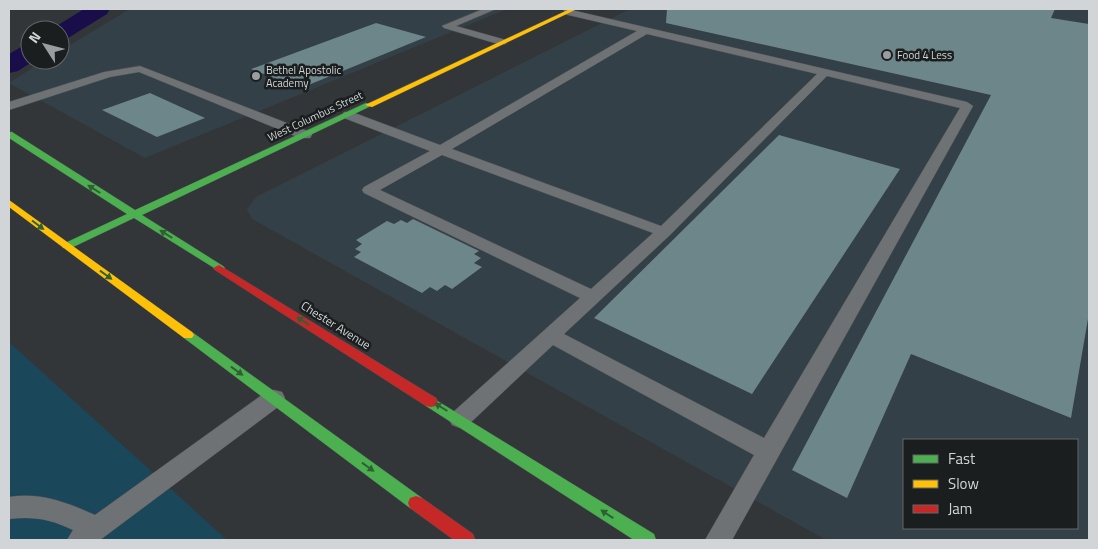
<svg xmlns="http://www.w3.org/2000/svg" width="1098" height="549" font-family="'Titillium Web',sans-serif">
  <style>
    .built { fill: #344047; fill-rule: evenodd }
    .green { fill: #1a475a }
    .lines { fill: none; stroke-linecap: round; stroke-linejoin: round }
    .canal { fill: #190d4a; fill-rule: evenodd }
    .building { fill: #6c8689 }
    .lane-casing { stroke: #4e5254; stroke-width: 1 }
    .fast-casing { stroke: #4e5254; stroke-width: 1 }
    .slow-casing { stroke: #4e5254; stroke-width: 1 }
    .jam-casing { stroke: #4e5254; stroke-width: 1 }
    .lane { fill: #6e7274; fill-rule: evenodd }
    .fast { fill: #4caf50; fill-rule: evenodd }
    .slow { fill: #ffc107; fill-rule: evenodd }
    .jam { fill: #c62828; fill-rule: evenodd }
    .oneway { fill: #315f35 }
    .poi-dot { fill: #999d9f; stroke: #1b1e1f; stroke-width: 2 }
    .labels { text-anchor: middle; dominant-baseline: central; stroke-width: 5; stroke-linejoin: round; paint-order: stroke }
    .far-poi-label { font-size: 11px; fill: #d1d5d7; stroke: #1b1e1f; text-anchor: start }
    .far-street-label { font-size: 11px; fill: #d1d5d7; stroke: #1b1e1f }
    .street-label { font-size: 12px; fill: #d1d5d7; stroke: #1b1e1f }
  </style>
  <rect width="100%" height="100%" fill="#323638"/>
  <g class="built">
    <polygon points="130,9 507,9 145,158 9,83 45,60 60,60 60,51"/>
    <path d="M630,9h459v531h-263l-574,-321 -5,-10 9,-12zM904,440h173v88h-173z"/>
  </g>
  <polygon class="green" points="9,342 227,540 9,540"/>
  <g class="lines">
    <g class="canal">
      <polygon points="84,9 110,9 107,14 68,38 60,40 60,30 50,30"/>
      <polygon points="30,44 30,60 35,60 18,71 9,73 9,54 21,47"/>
    </g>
  </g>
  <g class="building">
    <polygon points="667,9 1055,9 1051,18 1089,24 1089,313 1071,418 911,354 847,498 792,470 991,95 666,23"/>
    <polygon points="376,23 426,37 301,88 251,69"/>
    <polygon points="150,93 205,118 157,137 102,110"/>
    <polygon points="779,135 900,169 752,394 594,318"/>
    <polygon points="413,219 479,251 474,254 481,258 474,263 482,267 452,289 445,285 437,291 430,287 422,293 354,257 361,252 355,249 362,244 356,240 387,221 394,224 401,220 407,223"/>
  </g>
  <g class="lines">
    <defs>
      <g id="lane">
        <polygon points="483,9 496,9 456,26 506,40 506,44 498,44 444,28 442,26"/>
        <path d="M567,9l400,93 6,4 -241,434h-27l49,-85 -201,-110 -85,80 -8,3 -8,-3 -3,-6 3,-6 128,-115 -216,-105 -2,-3 2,-3 66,-36 -86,-33 -2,-3 2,-3h8l88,33 197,-114 -73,-17v-4zM647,34l170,40 -156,152 -209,-77zM827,76l133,32 -196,330 -200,-104 106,-99zM442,155l211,78 -62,56 -211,-99z"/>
        <polygon points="140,66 310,132 312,135 310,138 300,138 139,72 110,77 9,110 9,102 104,72"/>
        <path d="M274,390l8,2 3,6 -3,6 -182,136h-33l6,-10c-22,-11 -40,-14 -64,-11v-22c31,-5 57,5 86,18l171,-123z"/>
      </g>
      <g id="fast">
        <polygon points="366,103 373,105 142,215 223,266 225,268 219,271 134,218 71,248 63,248 62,246 63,244 127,214 9,138 9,132 12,132 135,210"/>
        <polygon points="188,331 192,332 422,498 424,503 422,508 416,510 410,508 184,338 182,335 184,332"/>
        <polygon points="431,397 654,534 656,540 634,540 426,406 424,402 426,398"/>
      </g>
      <g id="slow">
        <polygon points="570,9 577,9 372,107 365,105"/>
        <polygon points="9,200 192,332 194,335 192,338 184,338 9,207"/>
      </g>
      <g id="jam">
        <polygon points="219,265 436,398 438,402 436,406 431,407 426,406 215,270 213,268"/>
        <polygon points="416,496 422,498 473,534 475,540 454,540 410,508 408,503 410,498"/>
      </g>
    </defs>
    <use href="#lane" class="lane-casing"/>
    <use href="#fast" class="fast-casing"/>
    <use href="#slow" class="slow-casing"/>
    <use href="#jam" class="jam-casing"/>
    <use href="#lane" class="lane"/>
    <use href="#fast" class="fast"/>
    <use href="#slow" class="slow"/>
    <use href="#jam" class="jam"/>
  </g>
  <defs><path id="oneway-solid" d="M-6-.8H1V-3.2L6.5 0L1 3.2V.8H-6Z" transform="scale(1.25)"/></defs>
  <g class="oneway">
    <use href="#oneway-solid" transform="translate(94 189) rotate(-148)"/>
    <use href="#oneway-solid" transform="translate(38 225) rotate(37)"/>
    <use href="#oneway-solid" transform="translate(166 234) rotate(-148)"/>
    <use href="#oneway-solid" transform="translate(106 275) rotate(36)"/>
    <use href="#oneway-solid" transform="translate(303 321) rotate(-148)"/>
    <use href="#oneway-solid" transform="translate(237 371) rotate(36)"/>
    <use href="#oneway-solid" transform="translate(441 407) rotate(-148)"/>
    <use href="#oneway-solid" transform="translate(368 467) rotate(36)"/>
    <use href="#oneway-solid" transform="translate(607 514) rotate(-147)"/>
  </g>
  <g class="poi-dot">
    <circle cx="887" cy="55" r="5"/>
    <circle cx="256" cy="76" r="5"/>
  </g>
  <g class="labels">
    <g class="far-poi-label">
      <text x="897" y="55">Food 4 Less</text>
      <text x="266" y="70">Bethel Apostolic<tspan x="266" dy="13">Academy</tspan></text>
    </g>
    <g class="far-street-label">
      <text transform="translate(315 116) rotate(-25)">West Columbus Street</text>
    </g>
    <g class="street-label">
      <text transform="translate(336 325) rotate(32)">Chester Avenue</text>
    </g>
  </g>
  <rect width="1098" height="549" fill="none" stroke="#d1d5d7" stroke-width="20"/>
  <rect x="903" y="439" width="175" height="90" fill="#1b1e1f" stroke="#646769"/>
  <rect x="913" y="455" width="25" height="8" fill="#4caf50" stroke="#646769"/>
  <text x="948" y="464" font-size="15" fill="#d1d5d7">Fast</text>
  <rect x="913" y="480" width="25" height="8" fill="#ffc107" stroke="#646769"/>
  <text x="948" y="489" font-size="15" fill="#d1d5d7">Slow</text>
  <rect x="913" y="505" width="25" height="8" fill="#c62828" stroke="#646769"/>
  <text x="948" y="514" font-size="15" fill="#d1d5d7">Jam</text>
  <g transform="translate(45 45) rotate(306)"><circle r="24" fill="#1b1e1f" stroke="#646769"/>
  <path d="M0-4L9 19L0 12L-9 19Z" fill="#999d9f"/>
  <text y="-8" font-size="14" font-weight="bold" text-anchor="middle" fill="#d1d5d7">N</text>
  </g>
</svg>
